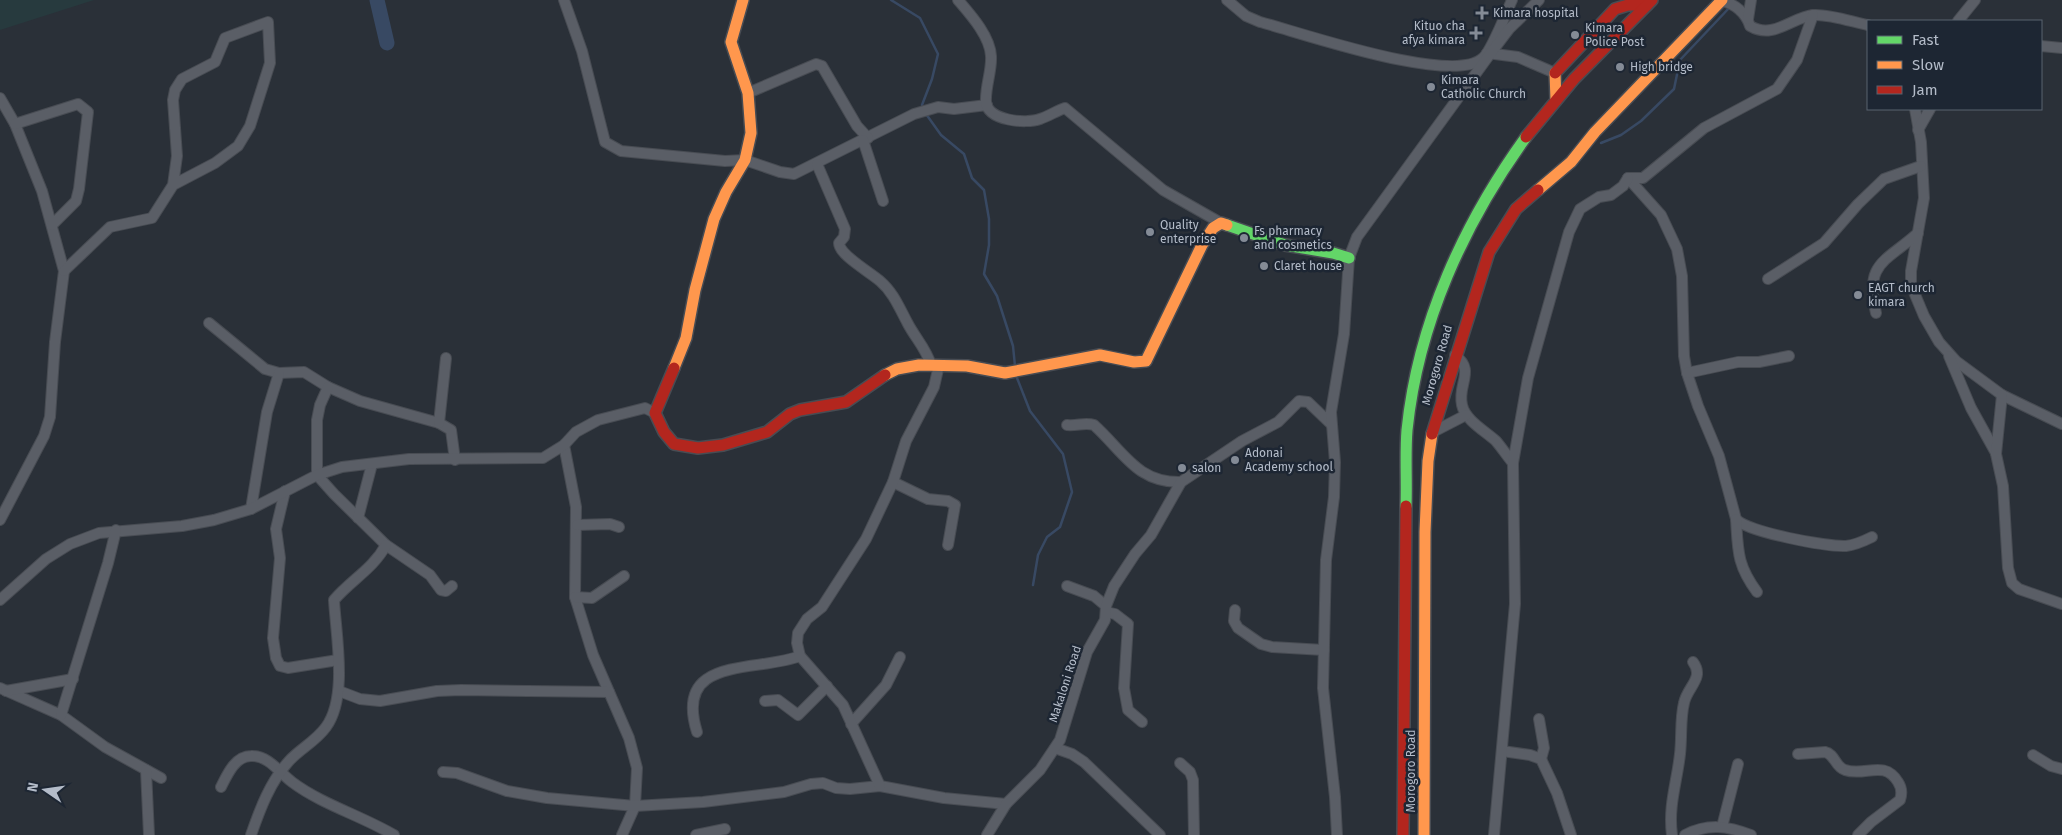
<svg xmlns="http://www.w3.org/2000/svg" width="2062" height="835" font-family="'Fira Sans',sans-serif">
  <style>
    .green { fill: #273a3e }
    .lines { fill: none; stroke-linecap: round; stroke-linejoin: round }
    .stream { stroke: #384963; stroke-width: 2.5 }
    .river { stroke: #384963; stroke-width: 15 }
    .street-casing { stroke: #484c53; stroke-width: 12 }
    .fast-casing { stroke: #484c53; stroke-width: 14 }
    .slow-casing { stroke: #484c53; stroke-width: 14 }
    .jam-casing { stroke: #484c53; stroke-width: 14 }
    .street { stroke: #5a5e66; stroke-width: 10 }
    .fast { stroke: #63d668; stroke-width: 11 }
    .slow { stroke: #ff974d; stroke-width: 11 }
    .jam { stroke: #b3261e; stroke-width: 11 }
    .poi-dot { fill: #848b96; stroke: #1d2633; stroke-width: 2 }
    .labels { text-anchor: middle; dominant-baseline: central; stroke-width: 5; stroke-linejoin: round; paint-order: stroke }
    .poi-label { font-size: 12px; fill: #b4bcc9; stroke: #1d2633; text-anchor: start }
    .street-label { font-size: 12px; fill: #b4bcc9; stroke: #1d2633 }
  </style>
  <rect width="100%" height="100%" fill="#2a3038"/>
  <polygon class="green" points="0,0 94,0 0,30"/>
  <g class="lines">
    <g class="stream">
      <polyline points="891,0 920,18 938,54 932,79 922,105 924,109"/>
      <polyline points="926,114 941,135 964,154 972,178 984,190 989,219 989,245 984,274 997,296 1013,346 1015,366"/>
      <polyline points="1601,143 1621,135 1641,121 1674,89 1680,60 1730,7"/>
      <polyline points="1017,378 1030,411 1063,454 1072,492 1060,527 1047,537 1038,555 1033,585"/>
    </g>
    <polyline class="river" points="377,0 387,43"/>
    <defs>
      <g id="street">
        <polyline points="564,0 582,51 605,142 621,151 725,161 745,160 780,172 794,174 914,114 938,107 954,109 987,105"/>
        <path d="M958,0c12,14 32,36 33,56 1,15 -6,31 -5,46 2,19 40,22 54,17 9,-3 16,-8 25,-11l98,82 58,33"/>
        <path d="M1227,0l19,16 14,6c39,10 193,64 223,36 9,-8 23,-45 29,-58"/>
        <path d="M1722,1c13,3 24,12 28,25 24,14 41,-9 64,-11 15,-1 39,7 54,10"/>
        <polyline points="1748,19 1751,0"/>
        <polyline points="1958,21 1975,0"/>
        <polyline points="2041,46 2062,48"/>
        <polyline points="1487,53 1518,57 1555,73"/>
        <polyline points="748,93 816,64 822,66 857,126 868,138"/>
        <polyline points="0,98 15,124 42,191 64,271 55,342 50,417 44,436 0,520"/>
        <polyline points="1915,109 1921,142 1924,198 1911,271 1911,285 1924,316 1939,342 1956,361 2002,395 2062,424"/>
        <polyline points="15,124 78,104 88,112 79,189 76,201 52,225"/>
        <polyline points="1918,130 1930,109"/>
        <polyline points="863,140 883,201"/>
        <path d="M817,164l28,65 -1,8 -5,6c0,12 31,29 41,38 13,11 19,26 27,41 8,16 19,26 24,43"/>
        <path d="M1628,178l33,37 16,34 5,27 2,80 3,17 11,33 21,50 17,63c10,13 92,28 110,27 9,-1 18,-5 26,-9"/>
        <polyline points="1628,178 1643,178 1704,128 1777,89 1797,60 1813,15"/>
        <polyline points="64,271 110,227 152,218 173,185 215,163 238,146 250,126 270,63 268,22 225,38 215,62 182,79 175,90 173,100 177,156 173,185"/>
        <polyline points="1768,279 1824,243 1858,204 1884,179 1921,166"/>
        <path d="M1876,313c-12,-51 10,-51 42,-80"/>
        <polyline points="209,323 265,369 279,373 304,372 328,387 360,401 439,423 451,430 455,460"/>
        <path d="M1455,355c21,16 2,29 7,50 3,15 23,26 34,36 6,7 11,15 17,22"/>
        <polyline points="1949,356 1971,408 1996,453"/>
        <polyline points="1687,373 1738,362 1759,362 1789,356"/>
        <polyline points="328,387 320,405 317,420 317,475 334,494 386,545 430,575 441,590 446,591 452,586"/>
        <polyline points="2002,395 1996,454 2003,486 2008,568 2012,583 2019,589 2062,604"/>
        <polyline points="439,423 446,358"/>
        <path d="M1067,425c11,1 18,-3 27,0 30,27 43,58 87,57"/>
        <polyline points="1433,432 1466,415"/>
        <polyline points="564,445 576,507 575,597 593,655 629,738 637,768 635,806 622,835"/>
        <polyline points="893,482 928,499 948,501 955,505 948,545"/>
        <polyline points="285,491 276,529 280,558 273,638 276,658 280,666 288,668 338,660"/>
        <polyline points="251,509 267,412 279,373"/>
        <polyline points="358,518 372,464"/>
        <path d="M1736,519c2,32 1,46 21,73"/>
        <polyline points="577,525 610,524 619,527"/>
        <polyline points="1067,586 1094,596 1106,606"/>
        <polyline points="575,597 592,598 624,576"/>
        <polyline points="0,600 46,559 70,544 99,533 182,526 214,520 251,509 317,475 342,467 409,459 543,458 564,445 576,432 598,420 645,408 655,413"/>
        <polyline points="1235,610 1234,621 1238,628 1261,644 1272,647 1324,650"/>
        <polyline points="1106,612 1115,614 1128,624 1124,688 1128,710 1142,722"/>
        <polyline points="0,688 61,715 105,747 161,778"/>
        <polyline points="6,691 73,679"/>
        <polyline points="339,691 360,699 380,701 437,691 461,690 609,692"/>
        <polyline points="765,701 778,700 798,715 827,686"/>
        <polyline points="61,715 108,563 116,530"/>
        <polyline points="1539,719 1544,748 1541,759"/>
        <polyline points="851,724 886,685 900,657"/>
        <path d="M697,732c-24,-77 59,-59 103,-76"/>
        <polyline points="1055,748 1072,754 1084,762 1160,835"/>
        <polyline points="1502,751 1530,755 1541,759 1557,793 1571,835"/>
        <path d="M1798,754l27,-2c10,2 10,15 20,18 20,7 39,-11 53,12 4,6 4,12 2,18l-29,22 -13,13"/>
        <polyline points="2033,755 2051,766 2062,769"/>
        <polyline points="1180,763 1190,772 1193,780 1194,835"/>
        <polyline points="146,770 149,835"/>
        <polyline points="443,772 457,773 507,791 547,798 635,806 703,802 784,792 811,784 823,783 836,788 850,789 880,786 944,798 1006,804"/>
        <polyline points="880,786 843,705 800,656 797,643 798,633 807,619 822,607 866,539 893,482 906,441 934,387 939,365"/>
        <path d="M221,787c6,-12 14,-31 30,-31 17,-1 29,17 41,26 29,22 70,34 102,53"/>
        <polyline points="1722,827 1738,764"/>
        <path d="M251,835c9,-26 19,-53 38,-74 11,-12 27,-20 37,-34 22,-30 10,-91 8,-127 17,-20 39,-31 52,-55"/>
        <polyline points="696,835 725,829"/>
        <polyline points="987,835 1006,804 1040,770 1060,740 1087,652 1105,620 1106,606 1114,586 1135,554 1151,535 1181,482 1242,441 1278,422 1299,401 1308,402 1331,424"/>
        <polyline points="1337,835 1335,797 1323,688 1326,560 1334,497 1335,462 1331,412 1344,334 1349,258 1357,237 1490,54 1509,29 1539,0"/>
        <polyline points="1494,835 1515,604 1513,463 1528,378 1569,232 1580,209 1599,197 1611,195 1623,186 1628,178"/>
        <path d="M1672,835c-4,-29 5,-53 8,-81 2,-17 0,-35 4,-51 3,-16 21,-25 9,-41"/>
        <path d="M1685,835c23,-12 43,-9 66,0"/>
      </g>
      <g id="fast">
        <polyline points="1227,225 1285,245 1333,253 1349,258"/>
        <path d="M1406,506c1,-25 -1,-51 1,-76 11,-107 57,-207 119,-293"/>
      </g>
      <g id="slow">
        <polyline points="1555,73 1556,100"/>
        <polyline points="1538,190 1571,162 1595,132 1722,0"/>
        <polyline points="674,368 686,338 695,290 714,219 726,192 745,160 751,133 748,93 731,42 743,0"/>
        <polyline points="885,375 897,369 919,365 967,366 1005,373 1100,355 1134,362 1146,361 1202,245 1213,228 1221,223 1227,225"/>
        <polyline points="1424,835 1425,532 1428,461 1432,434"/>
      </g>
      <g id="jam">
        <polyline points="1555,73 1615,9 1628,5 1647,5"/>
        <polyline points="1526,137 1574,79 1652,0"/>
        <polyline points="674,368 655,413 664,432 674,444 698,448 723,445 767,432 790,414 800,410 846,402 885,375"/>
        <polyline points="1432,434 1489,252 1516,209 1538,190"/>
        <polyline points="1403,835 1406,506"/>
      </g>
    </defs>
    <use href="#street" class="street-casing"/>
    <use href="#fast" class="fast-casing"/>
    <use href="#slow" class="slow-casing"/>
    <use href="#jam" class="jam-casing"/>
    <use href="#street" class="street"/>
    <use href="#fast" class="fast"/>
    <use href="#slow" class="slow"/>
    <use href="#jam" class="jam"/>
  </g>
  <g class="poi-dot">
    <path d="M1479.5 5.5h5v5h5v5h-5v5h-5v-5h-5v-5h5z"/>
    <path d="M1473.5 25.5h5v5h5v5h-5v5h-5v-5h-5v-5h5z"/>
    <circle cx="1575" cy="35" r="5"/>
    <circle cx="1620" cy="67" r="5"/>
    <circle cx="1431" cy="87" r="5"/>
    <circle cx="1150" cy="232" r="5"/>
    <circle cx="1244" cy="238" r="5"/>
    <circle cx="1264" cy="266" r="5"/>
    <circle cx="1858" cy="295" r="5"/>
    <circle cx="1235" cy="460" r="5"/>
    <circle cx="1182" cy="468" r="5"/>
  </g>
  <g class="labels">
    <g class="poi-label">
      <text x="1493" y="13">Kimara hospital</text>
      <text x="1465" y="26" text-anchor="end">Kituo cha<tspan x="1465" dy="14">afya kimara</tspan></text>
      <text x="1585" y="28">Kimara<tspan x="1585" dy="14">Police Post</tspan></text>
      <text x="1630" y="67">High bridge</text>
      <text x="1441" y="80">Kimara<tspan x="1441" dy="14">Catholic Church</tspan></text>
      <text x="1160" y="225">Quality<tspan x="1160" dy="14">enterprise</tspan></text>
      <text x="1254" y="231">Fs pharmacy<tspan x="1254" dy="14">and cosmetics</tspan></text>
      <text x="1274" y="266">Claret house</text>
      <text x="1868" y="288">EAGT church<tspan x="1868" dy="14">kimara</tspan></text>
      <text x="1245" y="453">Adonai<tspan x="1245" dy="14">Academy school</tspan></text>
      <text x="1192" y="468">salon</text>
    </g>
    <g class="street-label">
      <text transform="translate(1437 365) rotate(-74)">Morogoro Road</text>
      <text transform="translate(1065 684) rotate(-72)">Makaloni Road</text>
      <text transform="translate(1411 771) rotate(-90)">Morogoro Road</text>
    </g>
  </g>
  <rect x="1867" y="20" width="175" height="90" fill="#1d2633" stroke="#59626f"/>
  <rect x="1877" y="36" width="25" height="8" fill="#63d668" stroke="#59626f"/>
  <text x="1912" y="45" font-size="15" fill="#b4bcc9">Fast</text>
  <rect x="1877" y="61" width="25" height="8" fill="#ff974d" stroke="#59626f"/>
  <text x="1912" y="70" font-size="15" fill="#b4bcc9">Slow</text>
  <rect x="1877" y="86" width="25" height="8" fill="#b3261e" stroke="#59626f"/>
  <text x="1912" y="95" font-size="15" fill="#b4bcc9">Jam</text>
  <g transform="translate(45 790) rotate(283)" stroke="#1d2633" stroke-width="4" paint-order="stroke">
  <path d="M0-4L9 19L0 12L-9 19Z" fill="#b4bcc9"/>
  <text y="-8" font-size="14" font-weight="bold" text-anchor="middle" fill="#b4bcc9">N</text>
  </g>
</svg>
